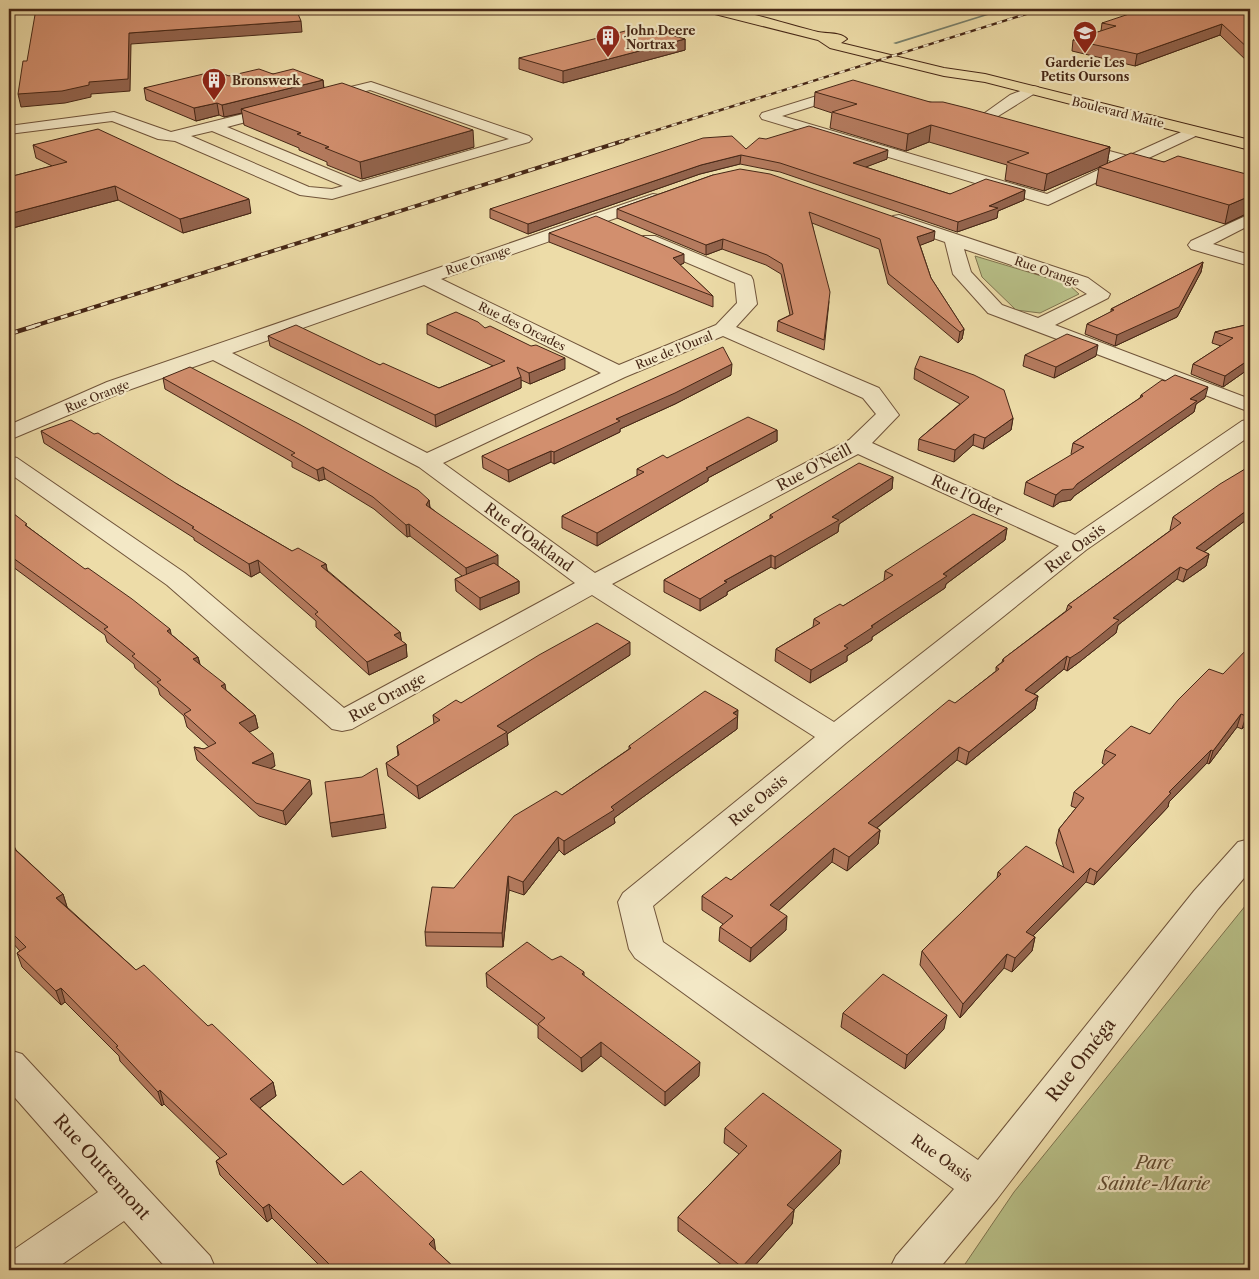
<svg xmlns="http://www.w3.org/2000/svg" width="1259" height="1279" font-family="'Libre Caslon Text',serif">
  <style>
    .green { fill: #b8c088; stroke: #7f744f }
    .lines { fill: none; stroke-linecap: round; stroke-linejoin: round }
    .stream { fill: #78806c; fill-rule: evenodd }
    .minor-casing { stroke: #70543a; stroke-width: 2 }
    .major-casing { stroke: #462716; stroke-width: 2 }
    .minor { fill: #f3e8c6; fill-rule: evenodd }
    .major { fill: #eddca8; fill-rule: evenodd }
    .rail-far2-casing { stroke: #462716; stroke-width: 2.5 }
    .rail-far1-casing { stroke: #462716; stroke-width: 4 }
    .rail-casing { stroke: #462716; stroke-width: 4.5 }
    .rail-far2 { stroke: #f3e8c6; stroke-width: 2; stroke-dasharray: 5.5; stroke-linecap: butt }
    .rail-far1 { stroke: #f3e8c6; stroke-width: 2.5; stroke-dasharray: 7; stroke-linecap: butt }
    .rail { stroke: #f3e8c6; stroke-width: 3; stroke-dasharray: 9; stroke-linecap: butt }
    .wall { fill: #b57b5f; stroke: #462716 }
    .shaded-wall { fill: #93644d; stroke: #462716 }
    .building { fill: #d28f6e; stroke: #462716 }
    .labels { text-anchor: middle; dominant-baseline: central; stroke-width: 4.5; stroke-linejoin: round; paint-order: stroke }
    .far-poi-label { font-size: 12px; font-weight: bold; fill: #462716; stroke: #f3e8c6; text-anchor: start }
    .far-street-label { font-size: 12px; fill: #462716; stroke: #f3e8c6 }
    .street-label { font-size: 15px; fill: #462716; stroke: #f3e8c6 }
    .near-street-label { font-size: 18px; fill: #462716; stroke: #f3e8c6 }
    .near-park-label { font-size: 18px; font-style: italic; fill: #624d32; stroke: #f3e8c6 }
  </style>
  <rect width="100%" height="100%" fill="#eddca8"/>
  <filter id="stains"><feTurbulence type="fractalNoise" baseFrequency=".004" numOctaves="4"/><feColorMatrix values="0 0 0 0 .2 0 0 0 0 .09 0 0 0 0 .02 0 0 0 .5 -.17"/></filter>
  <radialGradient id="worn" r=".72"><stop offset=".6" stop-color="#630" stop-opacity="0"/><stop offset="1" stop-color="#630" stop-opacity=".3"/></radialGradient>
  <g class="green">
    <polygon points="975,256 1068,284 1079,294 1040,313 1016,310 982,277"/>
    <polygon points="1250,900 1250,1270 961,1270 1014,1192"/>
  </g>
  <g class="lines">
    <polygon class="stream" points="1002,9 1007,9 896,44 893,43"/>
    <defs>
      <g id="minor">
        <path d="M371,82l158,54 3,3 -3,3 -197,57 -32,-4 -125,-54 -17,-2 -46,-18 -103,13v-8l105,-14 57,20 108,-27 7,4 -2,3 -57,15 133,55 149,-43 -139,-49 -47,12 -7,-4 2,-3zM212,131l131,55 -11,3 -23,-2 -118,-51z"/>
        <polygon points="849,86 854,87 856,90 854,93 782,116 1047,194 1115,162 1067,149 1064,146 1067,143 1072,141 1128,156 1190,128 1200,128 1202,131 1200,134 1048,205 762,119 760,116 762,113"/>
        <polygon points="1033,86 1038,87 1040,90 987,123 982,124 975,120 1010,95"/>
        <path d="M653,194l6,1 2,4 -2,4 -218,76 178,86 97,-40 21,-22 -2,-20 -92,-39 -3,-4 3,-4h12l96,40 2,4 4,24 -21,23 143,61 20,27 -27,28 203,92 167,-114 8,-2v17l-164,114 -240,193 -193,163 10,36 315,218 216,-269 44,-49 12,-3v32l-32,38 -221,290 -59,71h-49l7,-14 58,-67 -319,-231 -6,-9 -11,-47 5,-9 192,-156 -223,-142 -240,134 -10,2 -10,-2 -165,-144 -158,-112v-17l8,2 168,115 159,135 231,-125 -156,-116 -206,-107 -90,32 -114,48v-15l98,-43zM424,285l177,88 -174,80 -195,-100zM723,336l140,62 13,16 -27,26 -254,133 -152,-110 182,-86zM858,454l201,92 -225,176 -222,-138z"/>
        <polygon points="1250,214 1250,225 1213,244 1250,255 1250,266 1191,249 1188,245 1191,241"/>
        <path d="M899,215l189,63 22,16 -2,4 -53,27 195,74v13l-262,-99 -35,-39 -8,-32 -52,-18 -3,-4 3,-4zM964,249l110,37 13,8 -49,24 -36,-13 -31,-33z"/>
        <polygon points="9,1050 22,1054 210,1256 216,1270 168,1270 124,1221 54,1270 9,1270 9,1253 98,1192 9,1091"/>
      </g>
      <path id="major" d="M705,9c35,-2 79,15 113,23 9,2 23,0 29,7l-6,4 103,25 41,6 265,66v10l-265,-68 -41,-6 -114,-28 -12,-8 -111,-28z"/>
    </defs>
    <use href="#minor" class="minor-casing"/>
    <use href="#major" class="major-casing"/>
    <use href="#minor" class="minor"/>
    <use href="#major" class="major"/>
    <defs>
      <polyline id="rail-far2" points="619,142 1042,9"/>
      <polyline id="rail-far1" points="34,326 623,141"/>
      <polyline id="rail" points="9,334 38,325"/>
    </defs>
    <use href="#rail-far2" class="rail-far2-casing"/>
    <use href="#rail-far1" class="rail-far1-casing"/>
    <use href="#rail" class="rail-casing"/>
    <use href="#rail-far2" class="rail-far2"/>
    <use href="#rail-far1" class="rail-far1"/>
    <use href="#rail" class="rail"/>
  </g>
  <g class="wall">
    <polygon points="1250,9 1250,64 1220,35 1135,66 1072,51 1073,40 1101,31 1102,23"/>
    <polygon points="685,39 685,50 563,83 519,69 519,58"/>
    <polygon points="273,74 323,80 324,88 474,147 362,179 327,165 327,162 299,150 299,148 244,125 242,113 224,117 219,115 196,121 146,100 144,88 229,76"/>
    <polygon points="815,92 930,102 1110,147 1107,164 1164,162 1250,175 1250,231 1245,230 1249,213 1225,224 1096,185 1099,167 1104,165 1044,191 1005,180 1007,165 929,142 906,151 830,128 832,113 814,107"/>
    <polygon points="33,145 251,213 183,233 118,200 9,229 9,177 52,166 36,158"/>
    <polygon points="746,149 887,159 865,167 950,194 1025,190 1024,200 998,211 997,218 957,232 780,172 740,164 700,174 528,234 490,218 490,209"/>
    <polygon points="713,175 934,240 920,245 931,278 964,329 962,339 958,343 888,284 879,249 812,223 829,302 824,350 777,331 778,321 790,315 781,274 766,265 722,249 706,255 617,218 617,209"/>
    <polygon points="549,233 684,263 680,265 713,296 713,307 549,242"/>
    <polygon points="1203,262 1201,272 1177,317 1115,346 1085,334 1087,324 1111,312 1111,309"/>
    <polygon points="427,324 485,328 565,369 530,384 521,380 521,388 436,427 270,346 268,336 380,365 439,388 493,366 427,334"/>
    <polygon points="1250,324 1250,368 1223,387 1191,374 1193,364 1221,346 1212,343 1215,332"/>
    <polygon points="1025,355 1096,356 1054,378 1023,366"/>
    <polygon points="915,368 1013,418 1011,430 983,449 973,445 954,462 918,450 919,439 960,404 914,379"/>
    <polygon points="731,375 675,404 620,429 620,432 554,464 551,462 509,482 483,468 482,456"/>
    <polygon points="163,378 429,500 430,507 498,566 519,581 519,593 480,610 456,591 455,579 462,576 410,536 407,537 374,509 325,479 319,481 292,467 292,462 165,389"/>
    <polygon points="1141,395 1205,398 1196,404 1194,412 1074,496 1071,500 1060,502 1053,507 1024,494 1026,482 1072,455 1071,454 1073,443 1140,398"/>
    <polygon points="777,430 777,441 708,478 708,481 597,546 562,528 562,516 637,476 637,469 667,458"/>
    <polygon points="41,431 177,484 292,551 326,564 327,570 400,632 401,641 406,644 407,657 369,675 316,627 316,621 260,572 251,577 194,540 194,538 44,443"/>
    <polygon points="1250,466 1250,517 1204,552 1209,554 1206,566 1183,582 1177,579 1118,625 1116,633 1078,663 1067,671 1064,669 1034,694 1038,696 1035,709 966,765 957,760 877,828 880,830 878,844 847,871 832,862 778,911 786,930 750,962 719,941 720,927 723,924 702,910 702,896 731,880 996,671 996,667 1002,662 1003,659 1066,611 1068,605 1171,530 1170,530 1173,517"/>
    <polygon points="893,477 892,489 839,524 838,532 775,569 771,567 727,592 727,595 700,611 664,592 664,580 770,519 770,515"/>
    <polygon points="9,510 28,527 172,635 198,657 200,664 226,690 255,715 258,728 249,732 275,766 270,769 312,794 286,825 259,816 197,760 194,747 204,749 209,747 187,727 184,716 160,695 158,688 135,668 134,664 107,642 105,635 9,564"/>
    <polygon points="1007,528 1005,540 946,584 945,588 872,637 872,640 847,656 847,661 810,683 775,661 776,649 813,627 814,619 843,606 884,581 885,571"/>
    <polygon points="630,655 507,734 508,745 419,799 388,776 386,763 398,756 397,746 434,724 433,715 461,703"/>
    <polygon points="1209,669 1250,720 1242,729 1237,727 1209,764 1207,763 1169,802 1168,807 1094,885 1086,882 1033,936 1035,937 1032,951 1012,972 1004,968 960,1018 920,965 922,951 997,878 998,872 1064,868 1056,843 1059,829 1076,808 1071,806 1074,792 1105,765 1102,763 1105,750 1150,734"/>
    <polygon points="737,715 737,729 614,818 615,823 564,855 559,850 524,895 509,890 503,947 426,946 425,932 454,888 562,795 629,749 629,746"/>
    <polygon points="9,836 16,850 63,894 67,907 136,970 208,1026 273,1082 276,1096 260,1108 343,1185 435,1250 457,1270 324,1270 272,1218 267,1222 220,1175 216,1161 220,1158 164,1104 162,1106 120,1061 119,1056 65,1002 61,1005 22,967 17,953 20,951 9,939"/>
    <polygon points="552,960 584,972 584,976 699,1076 665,1106 601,1056 582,1072 538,1038 538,1026 487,987 486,973"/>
    <polygon points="843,1013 944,1029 905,1069 841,1027"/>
    <polygon points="725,1128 841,1150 839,1164 794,1210 792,1224 751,1270 728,1270 678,1231 678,1217 739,1154 724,1143"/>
  </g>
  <g class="shaded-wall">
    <polygon points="301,21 302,32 131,44 130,91 91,94 91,97 65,103 21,107 18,94 89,82 129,33"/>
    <polygon points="1222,24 1220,35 1135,66 1137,54"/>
    <polygon points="685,39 685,50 563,83 563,71"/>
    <polygon points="323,80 324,92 241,109 242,113 224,117 222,105"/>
    <polygon points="217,103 219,115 196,121 194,108"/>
    <polygon points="931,125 929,142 906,151 908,134"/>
    <polygon points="473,130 474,147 362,179 360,162"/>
    <polygon points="1110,147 1107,164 1044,191 1047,174"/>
    <polygon points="888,150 887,159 853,172 853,163"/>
    <polygon points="741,155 740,164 700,174 528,234 528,224 701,165"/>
    <polygon points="115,186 118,200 9,229 9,214"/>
    <polygon points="1025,190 1024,200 998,211 997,218 957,232 958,222 989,206"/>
    <polygon points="1250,196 1250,212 1225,224 1229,205"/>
    <polygon points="249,199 251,213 183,233 180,219"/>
    <polygon points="935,231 934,240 916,247 917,237"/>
    <polygon points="723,239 722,249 706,255 706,245"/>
    <polygon points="684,254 684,263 673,268 673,258"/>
    <polygon points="1203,262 1201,272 1177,317 1115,346 1117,335"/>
    <polygon points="964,329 962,339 958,343 960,332"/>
    <polygon points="1098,345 1096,356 1054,378 1056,367"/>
    <polygon points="565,358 565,369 530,384 529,373"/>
    <polygon points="1250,359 1250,368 1223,387 1225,376"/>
    <polygon points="732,364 731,375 675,404 620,429 620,432 554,464 554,452 616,419"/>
    <polygon points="521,377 521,388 436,427 435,415"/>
    <polygon points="1208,387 1205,398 1196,404 1194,412 1074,496 1071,500 1060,502 1053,507 1056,495 1062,490 1077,484 1190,399"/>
    <polygon points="1013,418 1011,430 983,449 985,438"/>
    <polygon points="777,430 777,441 708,478 708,481 597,546 597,533 706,468"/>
    <polygon points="974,434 973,445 954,462 955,450"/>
    <polygon points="551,451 551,462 509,482 508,470"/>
    <polygon points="323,467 325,479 319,481 317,470"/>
    <polygon points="893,477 892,489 839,524 838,532 775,569 775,557 832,517"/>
    <polygon points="429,500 430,511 426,505"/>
    <polygon points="1250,508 1250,517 1193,560 1196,548"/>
    <polygon points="409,524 410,536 407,537 406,525"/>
    <polygon points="1007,528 1005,540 946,584 945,588 872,637 872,640 847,656 847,661 810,683 811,670"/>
    <polygon points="1209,554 1206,566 1183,582 1187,570"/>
    <polygon points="498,555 498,568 467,581 466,568"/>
    <polygon points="771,555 771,567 727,592 727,595 700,611 700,599 724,581"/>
    <polygon points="258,560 260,572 251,577 249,564"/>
    <polygon points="326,564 328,576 321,566"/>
    <polygon points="1180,567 1177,579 1118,625 1116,633 1078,663 1067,671 1070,658 1113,618"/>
    <polygon points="519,581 519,593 480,610 480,598"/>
    <polygon points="170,629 173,642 167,631"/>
    <polygon points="400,632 402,644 394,635"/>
    <polygon points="630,642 630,655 507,734 508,745 419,799 417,786 497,726"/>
    <polygon points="406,644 407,657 369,675 367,662"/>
    <polygon points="1067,656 1064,669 1023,703 1025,690"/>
    <polygon points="198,657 201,670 193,659"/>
    <polygon points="225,684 227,697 221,686"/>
    <polygon points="1038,696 1035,709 966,765 969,752"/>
    <polygon points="738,710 737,729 614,818 615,823 564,855 564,841 611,807"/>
    <polygon points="1250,711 1250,720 1242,729 1246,716"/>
    <polygon points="1241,714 1237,727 1209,764 1213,751"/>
    <polygon points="255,715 258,728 241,736 239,723"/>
    <polygon points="959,747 957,760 866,837 868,823"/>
    <polygon points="1211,750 1207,763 1169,802 1168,807 1094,885 1097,872 1169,792"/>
    <polygon points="273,753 275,766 254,777 252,763"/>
    <polygon points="310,780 312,794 286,825 283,811"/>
    <polygon points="384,814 386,828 332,837 330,823"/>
    <polygon points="880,830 878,844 847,871 849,857"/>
    <polygon points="558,837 559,850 524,895 523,882"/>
    <polygon points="12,839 16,853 9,849 9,841"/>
    <polygon points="834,848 832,862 769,919 770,905"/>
    <polygon points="1090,868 1086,882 1023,946 1026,932"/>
    <polygon points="508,876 509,890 503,947 502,933"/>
    <polygon points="63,894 67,907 56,898"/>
    <polygon points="787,916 786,930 750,962 751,948"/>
    <polygon points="1035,937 1032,951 1012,972 1015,958"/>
    <polygon points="1007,954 1004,968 960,1018 963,1004"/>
    <polygon points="61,988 65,1002 61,1005 56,991"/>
    <polygon points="947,1015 944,1029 905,1069 907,1055"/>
    <polygon points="601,1042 601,1056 582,1072 581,1058"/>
    <polygon points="700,1062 699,1076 665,1106 665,1092"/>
    <polygon points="273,1082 276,1096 253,1113 250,1099"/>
    <polygon points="160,1090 164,1104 162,1106 158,1092"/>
    <polygon points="841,1150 839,1164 794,1210 792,1224 751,1270 742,1270 742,1267 787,1205"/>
    <polygon points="269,1204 272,1218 267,1222 263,1208"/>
    <polygon points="434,1239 436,1253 429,1244"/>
  </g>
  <g class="building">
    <polygon points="36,9 296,9 301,21 129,33 128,79 89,82 89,85 62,91 18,94 23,61 27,61"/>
    <polygon points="1144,9 1250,9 1250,50 1222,24 1137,54 1073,40 1116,26 1102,23"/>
    <polygon points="641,27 685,39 563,71 519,58"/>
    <polygon points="259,69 273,74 293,69 323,80 222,105 217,103 194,108 144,88 216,71 229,76"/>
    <polygon points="853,80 930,102 943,102 967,108 1110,147 1047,174 1007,162 1029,153 931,125 908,134 832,112 857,104 815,92"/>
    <polygon points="342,83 473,130 360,162 325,148 329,147 297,134 301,133 241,109"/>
    <polygon points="809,126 888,150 853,163 950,194 986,179 1025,190 989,206 998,208 958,222 780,163 741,155 701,165 528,224 490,209 703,138 732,136 746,149 759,138 766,139"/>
    <polygon points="98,129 249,199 180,219 115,186 9,214 9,177 67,162 33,145"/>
    <polygon points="1131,153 1164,162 1178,156 1250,175 1250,196 1229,205 1099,167"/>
    <polygon points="740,169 770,174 935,231 917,237 931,278 964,329 960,332 889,274 880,239 809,212 830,292 824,340 778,321 793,314 782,264 767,255 723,239 706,245 617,209 713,175"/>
    <polygon points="596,216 684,254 673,258 713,296 549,233"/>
    <polygon points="1203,262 1179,307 1117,335 1087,324 1114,310 1111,309"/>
    <polygon points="456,312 478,322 485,328 490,326 531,346 536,345 565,358 529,373 517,367 521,377 435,415 268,336 296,325 380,365 383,363 439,388 505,361 427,324"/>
    <polygon points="1250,324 1250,359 1225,376 1193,364 1233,338 1215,332"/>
    <polygon points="1067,334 1098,345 1056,367 1025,355"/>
    <polygon points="723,347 732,364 675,393 616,419 620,421 554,452 551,451 508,470 482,456"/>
    <polygon points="920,356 974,375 1004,390 1013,418 985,438 974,434 955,450 919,439 969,397 915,368"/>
    <polygon points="190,367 299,424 418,490 429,500 426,505 498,555 466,568 409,524 406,525 373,497 323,467 317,470 291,455 295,453 163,378"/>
    <polygon points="1175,375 1208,387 1190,399 1197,401 1077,484 1073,489 1062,490 1056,495 1026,482 1084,447 1073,443 1143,396 1141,395 1162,380 1165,381"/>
    <polygon points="748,417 777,430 706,468 708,469 597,533 562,516 644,472 637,469 663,455 667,458"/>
    <polygon points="71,420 94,434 98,433 177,484 292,551 298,548 326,564 321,566 400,632 394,635 406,644 367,662 315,614 318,612 258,560 249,564 192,528 194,527 41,431"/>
    <polygon points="859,463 893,477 832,517 839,520 775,557 771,555 724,581 727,582 700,599 664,580 773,517 770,515"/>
    <polygon points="1250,466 1250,508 1196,548 1209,554 1187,570 1180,567 1113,618 1119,620 1081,651 1070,658 1067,656 1025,690 1038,696 969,752 959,747 868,823 880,830 849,857 834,848 770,905 787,916 751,948 720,927 733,916 702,896 726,877 731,880 949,700 955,703 999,669 996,667 1004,661 1003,659 1072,607 1068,605 1181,523 1173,517 1220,484"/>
    <polygon points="9,510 27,524 25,525 85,569 88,568 132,599 170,629 167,631 198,657 193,659 225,684 221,686 255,715 239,723 273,753 252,763 310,780 283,811 256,803 194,747 204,749 216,743 184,714 191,710 157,682 161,680 132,656 135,654 104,629 108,627 9,555"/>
    <polygon points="973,514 1007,528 943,574 947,576 871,626 873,627 844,646 848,648 811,670 776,649 820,623 814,619 840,604 843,606 893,575 885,571"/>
    <polygon points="494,563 519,581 480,598 455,579"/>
    <polygon points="597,623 630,642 497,726 507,732 417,786 386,763 399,755 397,746 440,720 433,715 456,700 461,703 539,655"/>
    <polygon points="1250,646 1250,711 1246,716 1241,714 1213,751 1211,750 1169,792 1171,793 1097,872 1090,868 1026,932 1035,937 1015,958 1007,954 963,1004 922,951 1001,874 998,872 1026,846 1074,873 1059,829 1084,798 1074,792 1116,755 1105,750 1131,726 1150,734 1178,700 1209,669 1223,674"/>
    <polygon points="705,691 738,710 733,713 738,716 611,807 614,810 564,841 558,837 523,882 508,876 502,933 425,932 432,887 454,888 514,816 556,791 562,795 631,748 629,746"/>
    <polygon points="377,768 384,814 330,823 325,782 362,777"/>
    <polygon points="9,844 63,894 56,898 136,970 144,965 208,1026 212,1024 273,1082 250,1099 343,1185 361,1171 434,1239 429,1244 457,1270 335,1270 269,1204 263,1208 216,1161 227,1154 160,1090 158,1092 116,1047 118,1046 61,988 56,991 17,953 26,947 9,930"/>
    <polygon points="527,942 552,960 561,956 584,972 582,974 700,1062 665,1092 601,1042 581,1058 538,1024 545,1018 486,973"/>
    <polygon points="883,974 947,1015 907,1055 843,1013"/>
    <polygon points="763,1093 841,1150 787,1205 794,1210 742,1267 678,1217 747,1146 725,1128"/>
  </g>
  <defs>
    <symbol id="school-pin" viewBox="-11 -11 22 30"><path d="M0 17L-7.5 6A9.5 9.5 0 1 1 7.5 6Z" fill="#8f2418" stroke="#f3e8c6"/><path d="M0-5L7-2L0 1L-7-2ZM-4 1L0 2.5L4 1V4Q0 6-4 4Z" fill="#fff"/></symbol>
    <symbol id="building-pin" viewBox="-11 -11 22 30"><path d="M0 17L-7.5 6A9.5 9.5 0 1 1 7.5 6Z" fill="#8f2418" stroke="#f3e8c6"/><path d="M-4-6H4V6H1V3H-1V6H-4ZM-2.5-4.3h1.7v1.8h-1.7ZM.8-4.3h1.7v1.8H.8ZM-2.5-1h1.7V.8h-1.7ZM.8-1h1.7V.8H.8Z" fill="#fff"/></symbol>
  </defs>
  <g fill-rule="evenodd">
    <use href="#school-pin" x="1071" y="19" width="28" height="38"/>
    <use href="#building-pin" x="594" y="23" width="28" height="38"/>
    <use href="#building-pin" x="200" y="66" width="28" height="38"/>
  </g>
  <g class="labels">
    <g class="far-poi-label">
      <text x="626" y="30">John Deere<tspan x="626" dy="14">Nortrax</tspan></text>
      <text x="1085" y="62" text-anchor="middle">Garderie Les<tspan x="1085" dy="14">Petits Oursons</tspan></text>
      <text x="232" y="80">Bronswerk</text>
    </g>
    <g class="far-street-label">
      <text transform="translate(1118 112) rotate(14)">Boulevard Matte</text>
      <text transform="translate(478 260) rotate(-19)">Rue Orange</text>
      <text transform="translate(1047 271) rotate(19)">Rue Orange</text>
      <text transform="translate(522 326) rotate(26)">Rue des Orcades</text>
      <text transform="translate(674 350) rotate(-22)">Rue de l'Oural</text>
      <text transform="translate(97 396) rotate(-22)">Rue Orange</text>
    </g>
    <g class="street-label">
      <text transform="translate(814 467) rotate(-28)">Rue O'Neill</text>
      <text transform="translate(967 495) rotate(25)">Rue l'Oder</text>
      <text transform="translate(529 537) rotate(36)">Rue d'Oakland</text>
      <text transform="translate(1075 548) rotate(-37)">Rue Oasis</text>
      <text transform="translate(387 697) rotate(-29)">Rue Orange</text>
      <text transform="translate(758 800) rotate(-40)">Rue Oasis</text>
      <text transform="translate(942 1158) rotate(35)">Rue Oasis</text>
    </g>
    <g class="near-street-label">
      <text transform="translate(1081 1060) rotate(-52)">Rue Oméga</text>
      <text transform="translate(102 1167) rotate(48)">Rue Outremont</text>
    </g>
    <g class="near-park-label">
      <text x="1154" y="1163">Parc<tspan x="1154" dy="21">Sainte-Marie</tspan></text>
    </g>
  </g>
  <rect width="1259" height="1279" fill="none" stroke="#eddca8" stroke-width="30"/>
  <rect x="10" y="10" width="1239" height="1259" fill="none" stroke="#462716" stroke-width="2.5"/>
  <rect x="15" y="15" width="1229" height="1249" fill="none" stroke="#462716"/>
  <rect width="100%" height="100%" filter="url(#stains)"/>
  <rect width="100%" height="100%" fill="url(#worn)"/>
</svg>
